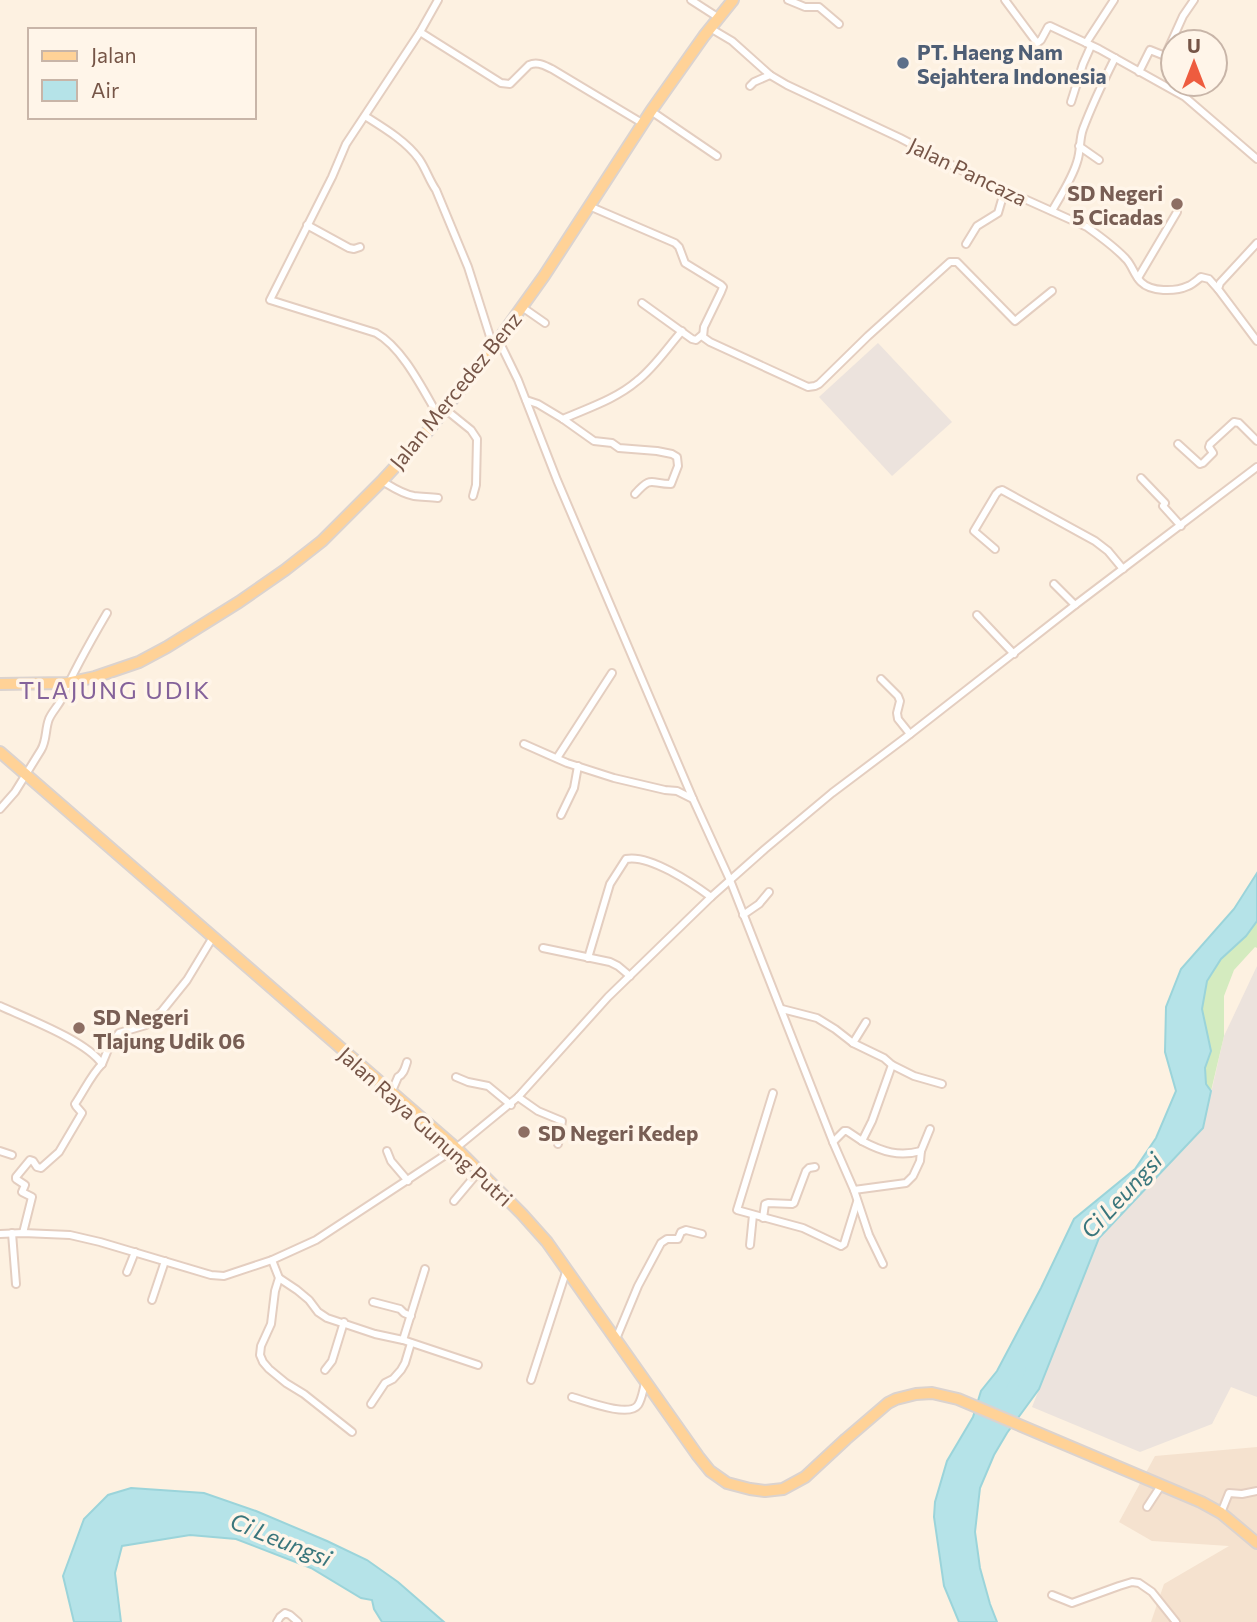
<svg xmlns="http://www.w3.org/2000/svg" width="1257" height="1622" font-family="Commissioner,sans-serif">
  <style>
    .residential { fill: #f5e2cf }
    .industrial { fill: #ece3dd }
    .green { fill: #d4ebbf }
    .water { fill: #b5e3e8; stroke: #9bd4da; stroke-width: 2 }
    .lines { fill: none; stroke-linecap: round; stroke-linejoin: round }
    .river { stroke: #b5e3e8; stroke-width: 10 }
    .minor-casing { stroke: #e4cec0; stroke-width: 10 }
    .primary-casing { stroke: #dbd3cf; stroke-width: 14 }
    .minor { stroke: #fff; stroke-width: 6 }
    .primary { stroke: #ffd297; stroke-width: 10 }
    .service-dot { fill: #5c6f8a; stroke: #fff5e9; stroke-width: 2.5 }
    .education-dot { fill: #8d6e63; stroke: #fff5e9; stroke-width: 2.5 }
    .labels { text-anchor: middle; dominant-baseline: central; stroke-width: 7; stroke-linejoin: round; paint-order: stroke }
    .service-label { font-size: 21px; font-weight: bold; fill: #4e5e75; stroke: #fff5e9; text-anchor: start }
    .street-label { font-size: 21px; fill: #765547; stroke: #fff5e9 }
    .education-label { font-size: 21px; font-weight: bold; fill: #785e54; stroke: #fff5e9; text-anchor: start }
    .water-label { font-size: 23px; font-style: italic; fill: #3a767c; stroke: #fff5e9 }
    .quarter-label { font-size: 24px; letter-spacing: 2px; fill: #84629a; stroke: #fff5e9 }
  </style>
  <rect width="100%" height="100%" fill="#fdf1e1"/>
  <polygon class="residential" points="1257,1447 1257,1622 1151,1622 1164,1584 1229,1546 1152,1541 1119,1522 1155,1456"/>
  <g class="industrial">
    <polygon points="878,343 952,422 892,476 819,397"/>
    <polygon points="1257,966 1257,1397 1231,1387 1212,1424 1140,1452 1032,1407 1099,1238 1203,1128 1224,1036"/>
  </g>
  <polygon class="green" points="1257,921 1257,948 1255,947 1234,970 1224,996 1224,1036 1211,1091 1206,1085 1205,1068 1211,1051 1202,1009 1207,981 1221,959 1246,936"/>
  <g class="water">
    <polygon points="1257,873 1257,921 1246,936 1221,959 1207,981 1202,1009 1211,1051 1205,1068 1206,1084 1211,1091 1203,1128 1099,1238 1039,1389 1007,1433 994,1455 980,1488 975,1532 980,1568 990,1604 997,1622 959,1622 944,1586 934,1517 935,1502 947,1461 973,1417 981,1391 997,1371 1041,1288 1074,1219 1135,1169 1156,1138 1176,1091 1165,1052 1166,1007 1181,969 1234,909"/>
    <polygon points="131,1488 204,1493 256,1511 327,1541 367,1560 398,1582 444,1622 382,1622 374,1609 372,1600 361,1598 311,1568 236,1539 190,1535 122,1546 115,1573 121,1622 74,1622 63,1576 84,1519 108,1495"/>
  </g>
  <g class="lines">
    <polyline class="river" points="996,1421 1021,1369"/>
    <defs>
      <g id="minor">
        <path d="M438,0l-18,32 -74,112 -14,33 -62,123 106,33c27,15 47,57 63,84"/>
        <polyline points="691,0 719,18"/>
        <polyline points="788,0 805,7 819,7 839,24"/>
        <polyline points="1005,0 1037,43 1041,40 1048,27 1050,26 1099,49 1185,97 1257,159"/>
        <path d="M710,28l22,13 38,34 17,10 113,53 69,36 118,53c14,10 28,20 39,32 6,6 8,16 15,23 10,10 34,10 47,4 5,-2 9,-6 13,-9l8,2 9,10"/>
        <path d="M420,32l81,51 9,1 19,-19c9,-4 16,1 23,4l90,54"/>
        <polyline points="1086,43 1114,0"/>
        <polyline points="1139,72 1150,50 1165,56 1183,16 1194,0"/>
        <polyline points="750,86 754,82 770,75"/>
        <polyline points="1071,102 1083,64 1091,46"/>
        <polyline points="651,111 717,156"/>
        <path d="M365,116c19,12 41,25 54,43 7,10 10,21 17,31l32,77 25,79"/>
        <polyline points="1079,146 1099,160"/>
        <polyline points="589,206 675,243 679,247 685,263 721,285 723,287 721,292 704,327 703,337 710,342 808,387 815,386 819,384 868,336 950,262 957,262 1015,321 1052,291"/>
        <path d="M1052,211c9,-16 20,-32 25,-49 4,-11 2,-22 6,-33 9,-24 20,-47 32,-71"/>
        <polyline points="307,225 349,248 354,249 360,247"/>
        <polyline points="1257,243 1220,283 1218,289 1257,341"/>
        <polyline points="966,244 977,226 998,213 1005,189"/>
        <polyline points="1138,278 1177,212"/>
        <polyline points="642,303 692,339 696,340 702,335"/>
        <polyline points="522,307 545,323"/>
        <polyline points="498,339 518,380 557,480 693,799 730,880 833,1142 854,1190 869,1235 883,1264"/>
        <path d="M526,400l12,4 25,15 31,22 18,2 7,5 38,3 15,3 5,3 1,9 -7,18c-21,0 -19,-9 -36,10"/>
        <polyline points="445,409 471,430 477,439 476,485 473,496"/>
        <path d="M563,419c25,-11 53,-20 74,-38 17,-13 30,-33 45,-50"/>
        <polyline points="1178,444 1200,464 1203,463 1213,453 1209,447 1210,444 1234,422 1239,423 1257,441"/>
        <polyline points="1141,478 1165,503 1163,506 1181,526"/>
        <path d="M382,481c10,6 20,13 32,15 8,1 16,1 24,2"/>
        <polyline points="995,549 974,531 996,494 999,491 1002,490 1095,541 1108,551 1123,569"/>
        <polyline points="1054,584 1075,605"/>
        <polyline points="977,615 1014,654"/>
        <polyline points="881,679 898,696 900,701 897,713 898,719 910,734"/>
        <polyline points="524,744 567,763 614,778 665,790 677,791 693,799"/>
        <polyline points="557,758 612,673"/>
        <path d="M0,809l15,-17 26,-42c6,-10 4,-21 8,-31 3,-7 9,-13 12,-19 13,-30 29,-58 46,-87"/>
        <polyline points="561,815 574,788 578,766"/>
        <polyline points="743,915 759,904 769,892"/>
        <polyline points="543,948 610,962 618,966 630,976"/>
        <path d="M588,958l22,-74 16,-25c23,-5 66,24 85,38"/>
        <path d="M0,1006c26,12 87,35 102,58 -11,11 -18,27 -27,40l1,2 6,7 -23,39 -18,16 -4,-1 -4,-6 -3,-1 -14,17v2l9,6 -3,7 10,5 -9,36"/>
        <polyline points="782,1009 817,1018 835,1029 853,1043 884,1058 892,1065 914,1076 942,1084"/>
        <polyline points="853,1043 866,1022"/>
        <polyline points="102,1064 109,1047 119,1033 146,1025 162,1011 187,980 213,937"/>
        <path d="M892,1065l-20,56 -10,20c21,11 37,16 59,10"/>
        <polyline points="456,1077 468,1082 488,1086 511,1105"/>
        <path d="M392,1091l6,-14c6,-3 7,-9 9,-15"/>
        <polyline points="773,1093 737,1210 803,1228 841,1246 844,1244 857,1202"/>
        <polyline points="518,1097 538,1111 562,1121 558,1144"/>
        <polyline points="833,1142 844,1131 847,1131 862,1141"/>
        <polyline points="0,1151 12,1155"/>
        <polyline points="387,1151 391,1161 408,1181"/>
        <polyline points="854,1190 906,1183 913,1176 920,1161 921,1151 930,1129"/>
        <polyline points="454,1201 480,1170"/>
        <polyline points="763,1218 765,1204 768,1203 792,1204 794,1203 806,1171 809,1168 815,1167"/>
        <polyline points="12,1233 16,1284"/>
        <polyline points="0,1234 23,1233 70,1235 100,1242 211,1275 224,1276 272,1260 316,1240 456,1148 518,1097 608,997 711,897 765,849 832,793 905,738 1075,605 1257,467"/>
        <polyline points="750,1245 753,1215"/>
        <polyline points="272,1260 279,1278 275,1291 271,1324 261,1346 260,1355 263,1362 269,1369 286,1383 304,1394 352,1432"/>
        <polyline points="127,1272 135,1252"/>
        <polyline points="279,1278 297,1290 309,1300 318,1312 327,1318 375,1334 403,1340 478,1365"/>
        <polyline points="152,1300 165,1261"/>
        <polyline points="373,1302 400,1309 404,1313 411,1316"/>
        <polyline points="616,1339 638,1286 661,1243 667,1239 678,1239 681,1232 686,1230 702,1234"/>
        <polyline points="403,1340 425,1269"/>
        <polyline points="325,1370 332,1361 344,1322"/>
        <polyline points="531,1380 567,1269"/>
        <path d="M572,1397c14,4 57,21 66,8 4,-6 5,-15 7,-22"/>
        <polyline points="371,1404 385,1383 393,1379 401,1370 405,1363 411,1343"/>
        <polyline points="1147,1507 1162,1484"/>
        <polyline points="1221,1513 1229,1493 1242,1494 1257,1491"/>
        <polyline points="1052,1595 1072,1603 1119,1586 1132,1582 1139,1583 1152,1592 1176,1622"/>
        <polyline points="277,1622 280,1617 285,1613 290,1615 298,1622"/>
      </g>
      <g id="primary">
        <polyline points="0,684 67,683 95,677 139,662 167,647 239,602 285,570 322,541 382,481 428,431 494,346 544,276 651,111 704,36 733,0"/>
        <polyline points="0,752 456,1148 522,1214 547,1242 698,1456 710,1471 727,1483 750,1489 765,1491 783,1489 805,1477 846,1439 888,1403 896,1399 916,1394 932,1393 958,1399 1201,1502 1221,1513 1257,1543"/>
      </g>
    </defs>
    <use href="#minor" class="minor-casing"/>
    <use href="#primary" class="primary-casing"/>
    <use href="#minor" class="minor"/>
    <use href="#primary" class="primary"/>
  </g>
  <circle class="service-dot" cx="903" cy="63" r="7"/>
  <g class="education-dot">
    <circle cx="1177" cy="204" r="7"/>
    <circle cx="79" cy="1028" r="7"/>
    <circle cx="524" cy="1132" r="7"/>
  </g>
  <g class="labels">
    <g class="service-label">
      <text x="917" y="51">PT. Haeng Nam<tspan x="917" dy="24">Sejahtera Indonesia</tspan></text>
    </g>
    <g class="street-label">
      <text transform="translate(968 171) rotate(26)">Jalan Pancaza</text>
      <text transform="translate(455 390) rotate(-51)">Jalan Mercedez Benz</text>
      <text transform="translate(426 1126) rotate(42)">Jalan Raya Gunung Putri</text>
    </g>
    <g class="education-label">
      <text x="1163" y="192" text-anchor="end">SD Negeri<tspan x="1163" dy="24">5 Cicadas</tspan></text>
      <text x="93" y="1016">SD Negeri<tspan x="93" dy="24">Tlajung Udik 06</tspan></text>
      <text x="538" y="1132">SD Negeri Kedep</text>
    </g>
    <g class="water-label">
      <text transform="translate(1121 1195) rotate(-47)">Ci Leungsi</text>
      <text transform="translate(281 1539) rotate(22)">Ci Leungsi</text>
    </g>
    <g class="quarter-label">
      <text x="115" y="689">TLAJUNG UDIK</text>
    </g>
  </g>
  <rect x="28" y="28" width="228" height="91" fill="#fff5e9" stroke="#c8b5a8" stroke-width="2"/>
  <rect x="42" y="51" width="35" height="10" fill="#ffd297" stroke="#c8b5a8" stroke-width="2"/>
  <text x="91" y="63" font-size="21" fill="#765547">Jalan</text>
  <rect x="42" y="80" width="35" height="21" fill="#b5e3e8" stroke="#c8b5a8" stroke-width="2"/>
  <text x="91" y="98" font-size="21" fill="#765547">Air</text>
  <g transform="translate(1194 63)"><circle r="33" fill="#fff5e9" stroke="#c8b5a8" stroke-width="2"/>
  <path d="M0-5L12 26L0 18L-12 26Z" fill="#ee5c3f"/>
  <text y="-10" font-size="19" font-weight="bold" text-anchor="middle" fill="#765547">U</text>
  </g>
</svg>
